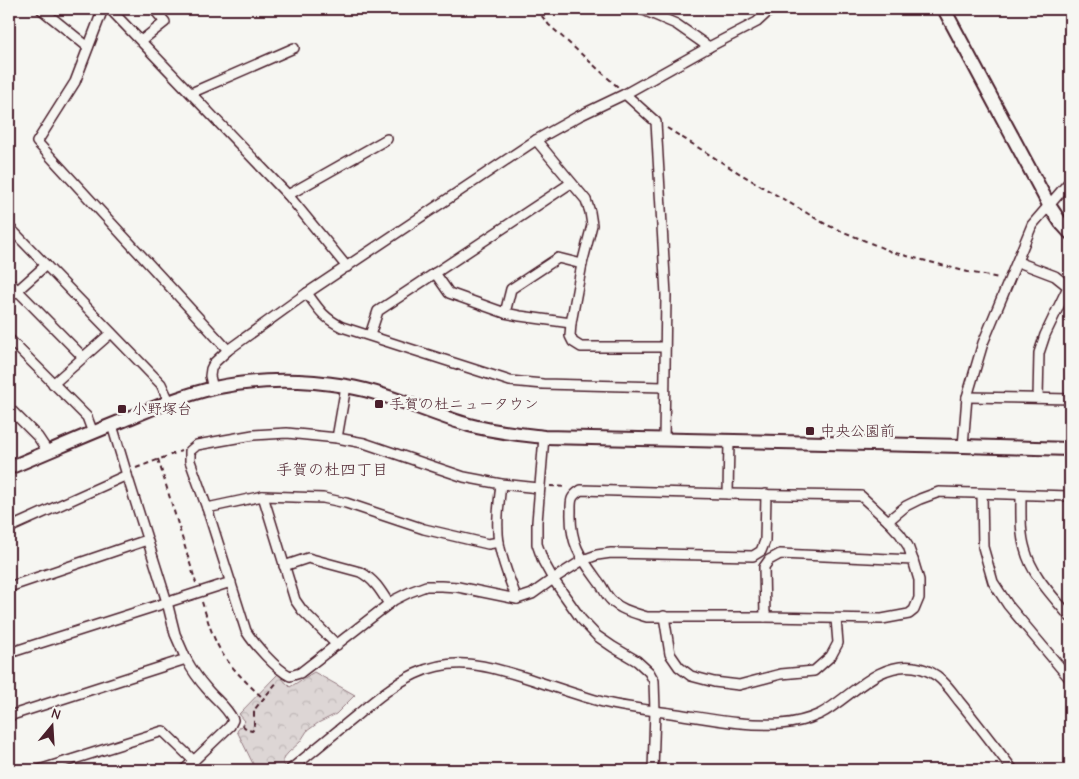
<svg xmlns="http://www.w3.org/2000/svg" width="1079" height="779" font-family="'Comic Neue','Klee One',sans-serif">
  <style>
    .park { fill: url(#park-crowns); stroke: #947a80 }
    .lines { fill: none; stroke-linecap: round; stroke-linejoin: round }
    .street-casing { stroke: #4a1f2b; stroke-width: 12 }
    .secondary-casing { stroke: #4a1f2b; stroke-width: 16 }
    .path { stroke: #4a1f2b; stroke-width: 2; stroke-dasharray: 5 4; stroke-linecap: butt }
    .street { stroke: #f6f6f2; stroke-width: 9 }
    .secondary { stroke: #f6f6f2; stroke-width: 12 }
    .poi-dot { fill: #4a1f2b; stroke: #f6f6f2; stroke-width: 2 }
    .labels { text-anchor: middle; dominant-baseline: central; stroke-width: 5; stroke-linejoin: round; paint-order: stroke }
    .poi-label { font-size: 15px; fill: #4a1f2b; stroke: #f6f6f2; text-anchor: start }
    .neighbourhood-label { font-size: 16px; fill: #4a1f2b; stroke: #f6f6f2 }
  </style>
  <defs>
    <pattern id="park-crowns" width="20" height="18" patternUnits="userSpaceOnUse" patternTransform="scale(1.25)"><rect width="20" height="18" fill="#ddd6d5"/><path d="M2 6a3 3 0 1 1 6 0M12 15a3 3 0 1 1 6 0" fill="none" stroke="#bfb7b7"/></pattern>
  </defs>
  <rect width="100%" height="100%" fill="#f6f6f2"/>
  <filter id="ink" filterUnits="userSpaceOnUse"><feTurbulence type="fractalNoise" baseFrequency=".02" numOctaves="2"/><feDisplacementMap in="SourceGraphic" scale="10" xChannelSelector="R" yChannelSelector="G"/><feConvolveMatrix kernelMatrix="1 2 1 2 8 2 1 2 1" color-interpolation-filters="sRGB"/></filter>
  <g filter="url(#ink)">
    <polygon class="park" points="314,672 355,695 336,714 318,723 307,731 300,742 288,753 283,759 283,764 287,768 284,770 279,770 274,766 271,770 268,767 263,770 256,770 237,731 245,721 239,714 278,674 290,687"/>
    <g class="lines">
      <defs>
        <g id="street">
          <polyline points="41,9 88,47"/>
          <polyline points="103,9 75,82 37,142 228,350"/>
          <polyline points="110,9 288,195"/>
          <polyline points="641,9 676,24 709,47"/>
          <polyline points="141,41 165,22 154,9"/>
          <polyline points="191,93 294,48"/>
          <polyline points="625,94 656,122 666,295 664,440"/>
          <polyline points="536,140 586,200 590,212 592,225 582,264 571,323 570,336 573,342 581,347 665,347"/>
          <polyline points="9,227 161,384 169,401"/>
          <polyline points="1018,262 1055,276 1070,288"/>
          <polyline points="347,267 288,195 387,139"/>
          <polyline points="435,273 449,293 505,313 520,316 571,323"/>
          <polyline points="9,282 83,357"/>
          <path d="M307,293c12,17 17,25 35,34l168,54 33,3 121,3"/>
          <polyline points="9,298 46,265"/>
          <polyline points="505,313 511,289 558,258 582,264"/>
          <polyline points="370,335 378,311 571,183"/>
          <polyline points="9,339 87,417 93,433"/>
          <polyline points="53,384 111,333"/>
          <polyline points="213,389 210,376 211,369 214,363 228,350 307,293 536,140 579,116 625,94 709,47 757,22 771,9"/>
          <polyline points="967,397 1070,399"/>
          <polyline points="1038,398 1039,353 1045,335 1068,287"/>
          <polyline points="9,408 38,437 48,452"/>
          <polyline points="112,425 127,475"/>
          <polyline points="544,437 537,522 537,544 543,561 553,579 581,619 597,636 613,647 637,661 649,672 654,681 655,711 653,770"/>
          <polyline points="337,438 346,386"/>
          <polyline points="963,446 967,397 983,343 1032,225 1070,181"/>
          <path d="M501,484c-2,19 -5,39 -2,59 3,19 11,38 18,56"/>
          <path d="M539,488l-38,-4 -37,-7 -100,-34 -27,-5 -50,-5 -34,2 -56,10 -7,6v10l17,47 39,123c8,13 30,38 44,45l10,-3 94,-73 16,-8 16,-6h15l17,1 59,12 15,-5 21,-15 30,-19 14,-5 14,-2 142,3 8,-5 4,-10 1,-47"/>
          <path d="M581,490l147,4 133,2 27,25 12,13 8,12 5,14 6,20v18l-5,12 -5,4 -27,5 -117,-2h-118c-12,-4 -26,-7 -35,-16 -5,-4 -8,-11 -11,-16 -19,-26 -31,-39 -30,-73 0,-12 -1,-15 10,-22z"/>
          <polyline points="728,494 729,441"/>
          <polyline points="982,494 983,547 993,582 1008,605 1070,679"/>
          <path d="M1021,495c0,18 -1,37 4,54 7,27 28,47 45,68"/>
          <polyline points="263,496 295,600 302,610 337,645"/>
          <polyline points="207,508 263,496 323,498 346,503 424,529 488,544 499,542"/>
          <polyline points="888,521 906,506 920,499 939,492 1070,496"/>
          <polyline points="9,528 127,475 167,602 175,634 186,659 9,716"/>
          <path d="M284,566l24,-8 52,14c14,7 21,19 29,32"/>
          <polyline points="9,587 147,540"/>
          <polyline points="664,616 670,654 679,667 691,676 714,682 739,685 781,674 814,671 831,656 838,643 836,619"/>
          <polyline points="765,617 764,567 769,560 780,554 913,560"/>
          <polyline points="9,653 231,582"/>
          <polyline points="39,770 163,731 194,761"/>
          <path d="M184,770l46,-44 3,-6c-6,-13 -17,-20 -26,-31 -8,-9 -15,-19 -21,-30"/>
          <path d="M290,770c22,-18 45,-37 67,-55 18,-15 37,-31 58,-41 39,-18 70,-9 109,3 25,8 50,17 75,24 25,7 52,9 78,13 34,5 68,12 103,10 14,-1 27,-4 40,-10 29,-15 58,-53 94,-47 8,1 17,5 23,9 9,7 16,17 22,25 19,23 36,46 54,69"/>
        </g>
        <g id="secondary">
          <polyline points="944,9 1049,205 1061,223 1070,233"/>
          <path d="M9,468c39,-16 77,-33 115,-48 30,-12 59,-25 90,-32 42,-9 89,-9 132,-2 42,7 82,27 123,39 25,7 50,9 75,12l419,9 107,3"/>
        </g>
      </defs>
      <use href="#street" class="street-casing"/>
      <use href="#secondary" class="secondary-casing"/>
      <g class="path">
        <polyline points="536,9 549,25 618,87"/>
        <polyline points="667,128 734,170 827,225 892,252 968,272 999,278"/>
        <polyline points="158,459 196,583"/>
        <polyline points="136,468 181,451"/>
        <polyline points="550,486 568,487"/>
        <path d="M202,602c6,19 11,38 22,54 11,16 26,30 40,43"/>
        <polyline points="242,725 248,730 252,731 254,729 254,710 278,681"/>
      </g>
      <use href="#street" class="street"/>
      <use href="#secondary" class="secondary"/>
    </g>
  </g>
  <g class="poi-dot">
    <rect x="374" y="399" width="10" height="10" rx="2.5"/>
    <rect x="117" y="404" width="10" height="10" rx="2.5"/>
    <rect x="805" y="426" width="10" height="10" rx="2.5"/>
  </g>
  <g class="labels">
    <g class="poi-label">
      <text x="389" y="404">手賀の杜ニュータウン</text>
      <text x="132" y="409">小野塚台</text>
      <text x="820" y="431">中央公園前</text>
    </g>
    <g class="neighbourhood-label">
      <text x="332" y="470">手賀の杜四丁目</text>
    </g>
  </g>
  <rect width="1079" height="779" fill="none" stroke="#f6f6f2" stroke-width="30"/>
  <rect x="15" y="15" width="1049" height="749" fill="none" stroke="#4a1f2b" stroke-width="2" filter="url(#ink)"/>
  <g transform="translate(52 726) rotate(18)" stroke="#f6f6f2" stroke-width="4" paint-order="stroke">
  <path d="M0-4L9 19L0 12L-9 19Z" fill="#4a1f2b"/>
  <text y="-8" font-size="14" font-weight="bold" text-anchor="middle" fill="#4a1f2b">N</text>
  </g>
</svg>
